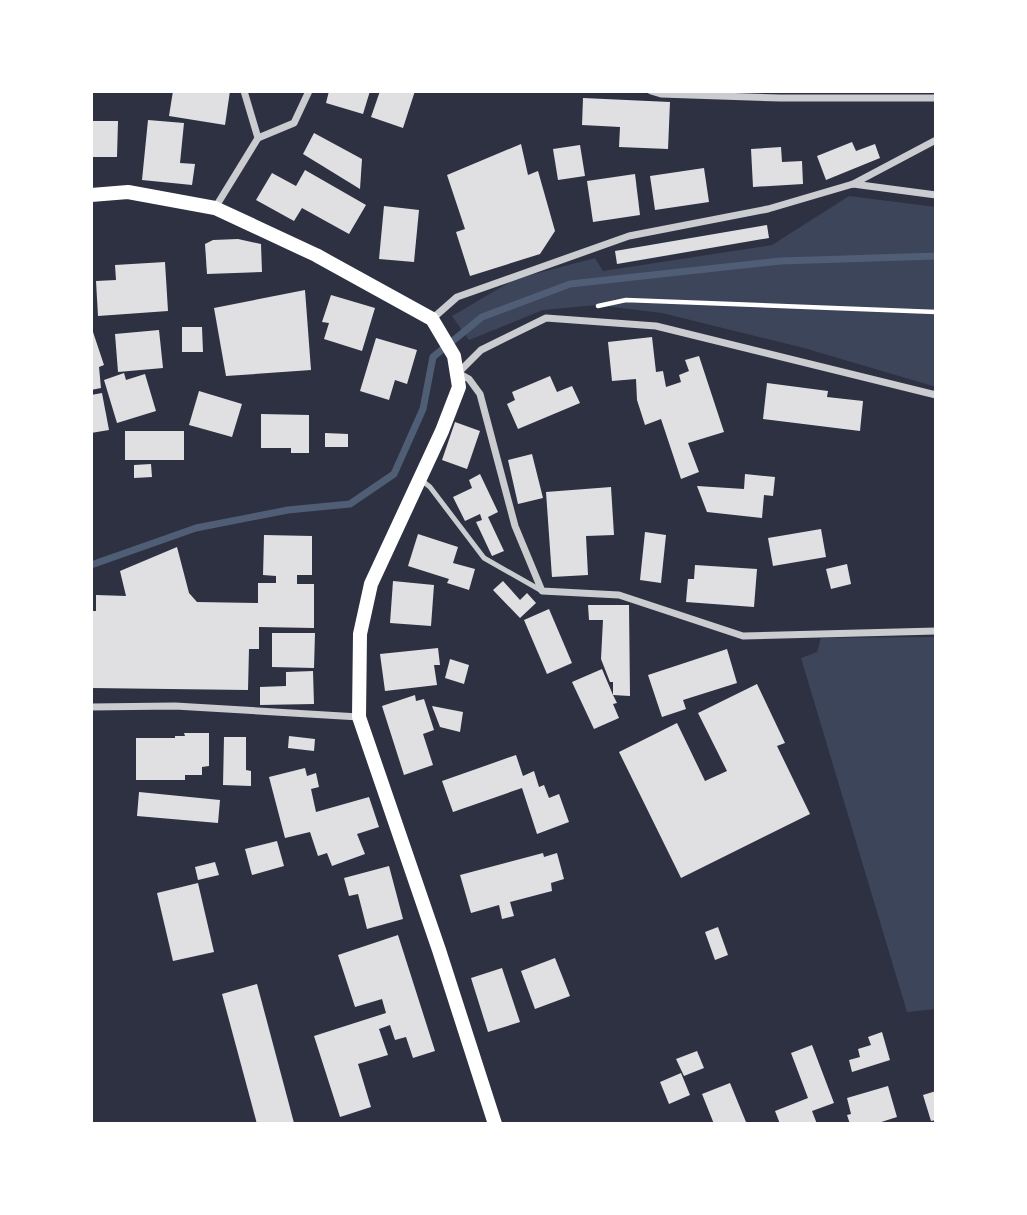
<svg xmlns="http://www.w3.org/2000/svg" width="1027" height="1215" font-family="Commissioner,sans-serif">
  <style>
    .green { fill: #3c4559 }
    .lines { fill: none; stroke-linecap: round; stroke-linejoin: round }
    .stream { stroke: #4f5d75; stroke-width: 7 }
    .building { fill: #e0e0e3 }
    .path { stroke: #fff; stroke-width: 4.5 }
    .service { stroke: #caccd0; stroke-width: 5 }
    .minor { stroke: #caccd0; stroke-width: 7 }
    .secondary { stroke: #fff; stroke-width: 14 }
  </style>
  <rect width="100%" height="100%" fill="#2d3142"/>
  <g class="green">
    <polygon points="849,196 936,207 936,387 804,348 662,313 597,305 543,310 469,340 452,316 515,279 595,258 603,271 772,245"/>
    <polygon points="936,637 936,1009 907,1012 801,658 817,652 821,638"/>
  </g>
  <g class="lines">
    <polyline class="stream" points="91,565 196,528 288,510 350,504 394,474 423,409 433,357 482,317 570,284 781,261 936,256"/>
  </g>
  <g class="building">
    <polygon points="173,91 230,91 225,125 169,116"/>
    <polygon points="329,91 370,91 363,114 326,103"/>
    <polygon points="380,91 415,91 403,128 371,117"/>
    <polygon points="583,98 670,102 668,149 619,147 620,127 582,125"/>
    <polygon points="148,120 184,123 180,163 195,164 192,185 142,180"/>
    <polygon points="91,121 118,121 117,157 91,157"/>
    <polygon points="314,133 362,159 360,189 303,154"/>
    <polygon points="852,142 856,151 875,144 880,158 826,180 817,156"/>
    <polygon points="521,144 528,175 538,171 555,231 540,254 470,276 456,232 465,229 447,175"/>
    <polygon points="580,145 585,176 558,180 553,149"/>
    <polygon points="781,147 782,162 802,161 803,184 753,187 751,149"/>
    <polygon points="704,168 709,202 655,210 650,176"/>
    <polygon points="305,170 366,205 349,234 302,208 294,221 256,200 272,173 296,186"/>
    <polygon points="635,174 640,215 593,222 587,181"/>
    <polygon points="384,206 419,210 414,262 379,259"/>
    <polygon points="767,225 769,238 617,264 615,251"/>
    <polygon points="238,239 261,244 262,272 207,274 205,244 213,240"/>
    <polygon points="165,262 168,311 98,316 96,281 116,280 115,265"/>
    <polygon points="305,290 311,370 226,376 214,308"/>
    <polygon points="331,295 375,308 362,351 324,339 329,323 322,322"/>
    <polygon points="182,327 202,327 203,352 182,352"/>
    <polygon points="92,329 104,365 99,367 101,388 91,390"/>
    <polygon points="159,330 163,368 118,372 115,334"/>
    <polygon points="652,337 656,372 663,371 666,387 681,382 679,375 689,371 685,360 699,356 724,432 688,443 699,472 681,479 661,419 645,425 637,400 636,379 612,381 608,342"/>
    <polygon points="376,338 417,350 407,384 395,380 389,400 360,391"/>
    <polygon points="124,373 126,380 145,374 156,411 117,423 104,380"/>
    <polygon points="550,376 557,392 572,386 580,403 518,429 507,404 515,400 512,392"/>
    <polygon points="767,383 828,391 827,397 863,401 860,431 763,419"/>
    <polygon points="199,391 242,404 232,437 189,425"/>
    <polygon points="102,393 109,430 91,433 91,395"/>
    <polygon points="261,414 309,415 309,453 291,453 291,448 261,448"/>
    <polygon points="455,422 480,431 467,469 442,460"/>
    <rect x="125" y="431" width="59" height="29"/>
    <polygon points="325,433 348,434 348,447 325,447"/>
    <polygon points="532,454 543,498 518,504 508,460"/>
    <polygon points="151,464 152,477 134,478 134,465"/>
    <polygon points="480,474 498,512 488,517 504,551 492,556 476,522 482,520 480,514 465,521 453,497 472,488 469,480"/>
    <polygon points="745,474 775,477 773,496 764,495 762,518 707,512 697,486 744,489"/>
    <polygon points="611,487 614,535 586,536 588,575 552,577 546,492"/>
    <polygon points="821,529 826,557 773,566 768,538"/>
    <polygon points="645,532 666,535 661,583 640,580"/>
    <polygon points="418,534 458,547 453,563 475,569 469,590 447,583 449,579 408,566"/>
    <polygon points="264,535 312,536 312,575 297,575 297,584 314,584 314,628 259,627 259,649 249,649 248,690 91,688 91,611 96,611 96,595 126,596 120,571 177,547 189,593 197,602 258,603 258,583 276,583 276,576 263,575"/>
    <polygon points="847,564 851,584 831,589 826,569"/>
    <polygon points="695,565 757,569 754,607 686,602 688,579 694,579"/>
    <polygon points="393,581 434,585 431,626 390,623"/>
    <polygon points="503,581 520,600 527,593 536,603 520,618 493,590"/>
    <polygon points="588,605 629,605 630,696 613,695 617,703 613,704 619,718 594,729 572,682 602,669 613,695 613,682 610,682 601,659 603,620 589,620"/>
    <polygon points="549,609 572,663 547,674 524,620"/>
    <polygon points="272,633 315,633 314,668 272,667"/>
    <polygon points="438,648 440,665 434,665 437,685 385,691 380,654"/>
    <polygon points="727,649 737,683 683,700 686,709 662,717 648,675"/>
    <polygon points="450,659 469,665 464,684 445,678"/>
    <polygon points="313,671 314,704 260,705 260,687 286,686 286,672"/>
    <polygon points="757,684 785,743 777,746 810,814 681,878 619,752 677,723 705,781 727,771 698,713"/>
    <polygon points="415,695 416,701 424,699 434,730 423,734 433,765 404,775 382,706"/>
    <polygon points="432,706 463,712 460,732 440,727"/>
    <polygon points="184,733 209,733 209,766 202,767 202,775 185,775 185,780 136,780 136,738 175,738 175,736 185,736"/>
    <polygon points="289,736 315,739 314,751 288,748"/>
    <polygon points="224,737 246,737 246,770 251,771 251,786 223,785"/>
    <polygon points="516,755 523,776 534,771 539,787 544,785 549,798 559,794 569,822 537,834 522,788 453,812 442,781"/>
    <polygon points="305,768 307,776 316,773 319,787 311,789 316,812 369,797 379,827 357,834 365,854 332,866 327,853 318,856 310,832 285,838 269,777"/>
    <polygon points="139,792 220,800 218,823 137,816"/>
    <polygon points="277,841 284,866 252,875 245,849"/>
    <polygon points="543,853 544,857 557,853 564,879 551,883 552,891 510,902 514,916 502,919 499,905 471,913 460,875"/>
    <polygon points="215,862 219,875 198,880 195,867"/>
    <polygon points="389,866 403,919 367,929 358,894 349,896 344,878"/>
    <polygon points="198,883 214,952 173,961 157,893"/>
    <polygon points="718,927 728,955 715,960 705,932"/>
    <polygon points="398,935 435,1051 413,1058 406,1037 395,1040 390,1025 379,1029 388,1055 358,1064 371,1107 340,1117 314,1036 386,1013 382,999 355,1007 338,955"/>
    <polygon points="555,958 570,996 535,1009 521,971"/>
    <polygon points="502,968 520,1022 488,1032 471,978"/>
    <polygon points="257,984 294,1123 291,1124 257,1124 222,994"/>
    <polygon points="882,1032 890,1060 852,1072 849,1060 860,1057 858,1049 871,1045 868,1037"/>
    <polygon points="812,1045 834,1103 812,1111 817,1124 780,1124 775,1111 808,1098 791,1053"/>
    <polygon points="697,1051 704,1068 684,1076 676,1059"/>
    <polygon points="681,1073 690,1095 669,1104 660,1082"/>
    <polygon points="730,1083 746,1122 740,1124 714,1124 702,1094"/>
    <polygon points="888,1086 897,1117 875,1124 850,1124 847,1115 851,1114 847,1098"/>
    <polygon points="936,1091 936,1120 931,1121 923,1095"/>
  </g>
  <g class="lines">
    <polyline class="path" points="598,306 626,300 936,312"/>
    <polyline class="service" points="420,479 430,487 484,558 542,591"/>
    <g class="minor">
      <polyline points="651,91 661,94 780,98 936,98"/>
      <polyline points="258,138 294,123 309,91"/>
      <polyline points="853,184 936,140"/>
      <polyline points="215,208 258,138 244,91"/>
      <polyline points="432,319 457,297 629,236 768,209 853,184 936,195"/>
      <polyline points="936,395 656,326 546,318 481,350 458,373 469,379 480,394 515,526 542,591 619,595 743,636 936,631"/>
      <polyline points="91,707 175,706 359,717"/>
    </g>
    <polyline class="secondary" points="91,195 128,192 215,208 316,255 432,319 454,356 459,387 442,431 371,584 360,634 359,717 439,950 495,1124"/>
  </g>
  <rect width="1027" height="1215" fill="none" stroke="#ffffff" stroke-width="186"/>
</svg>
